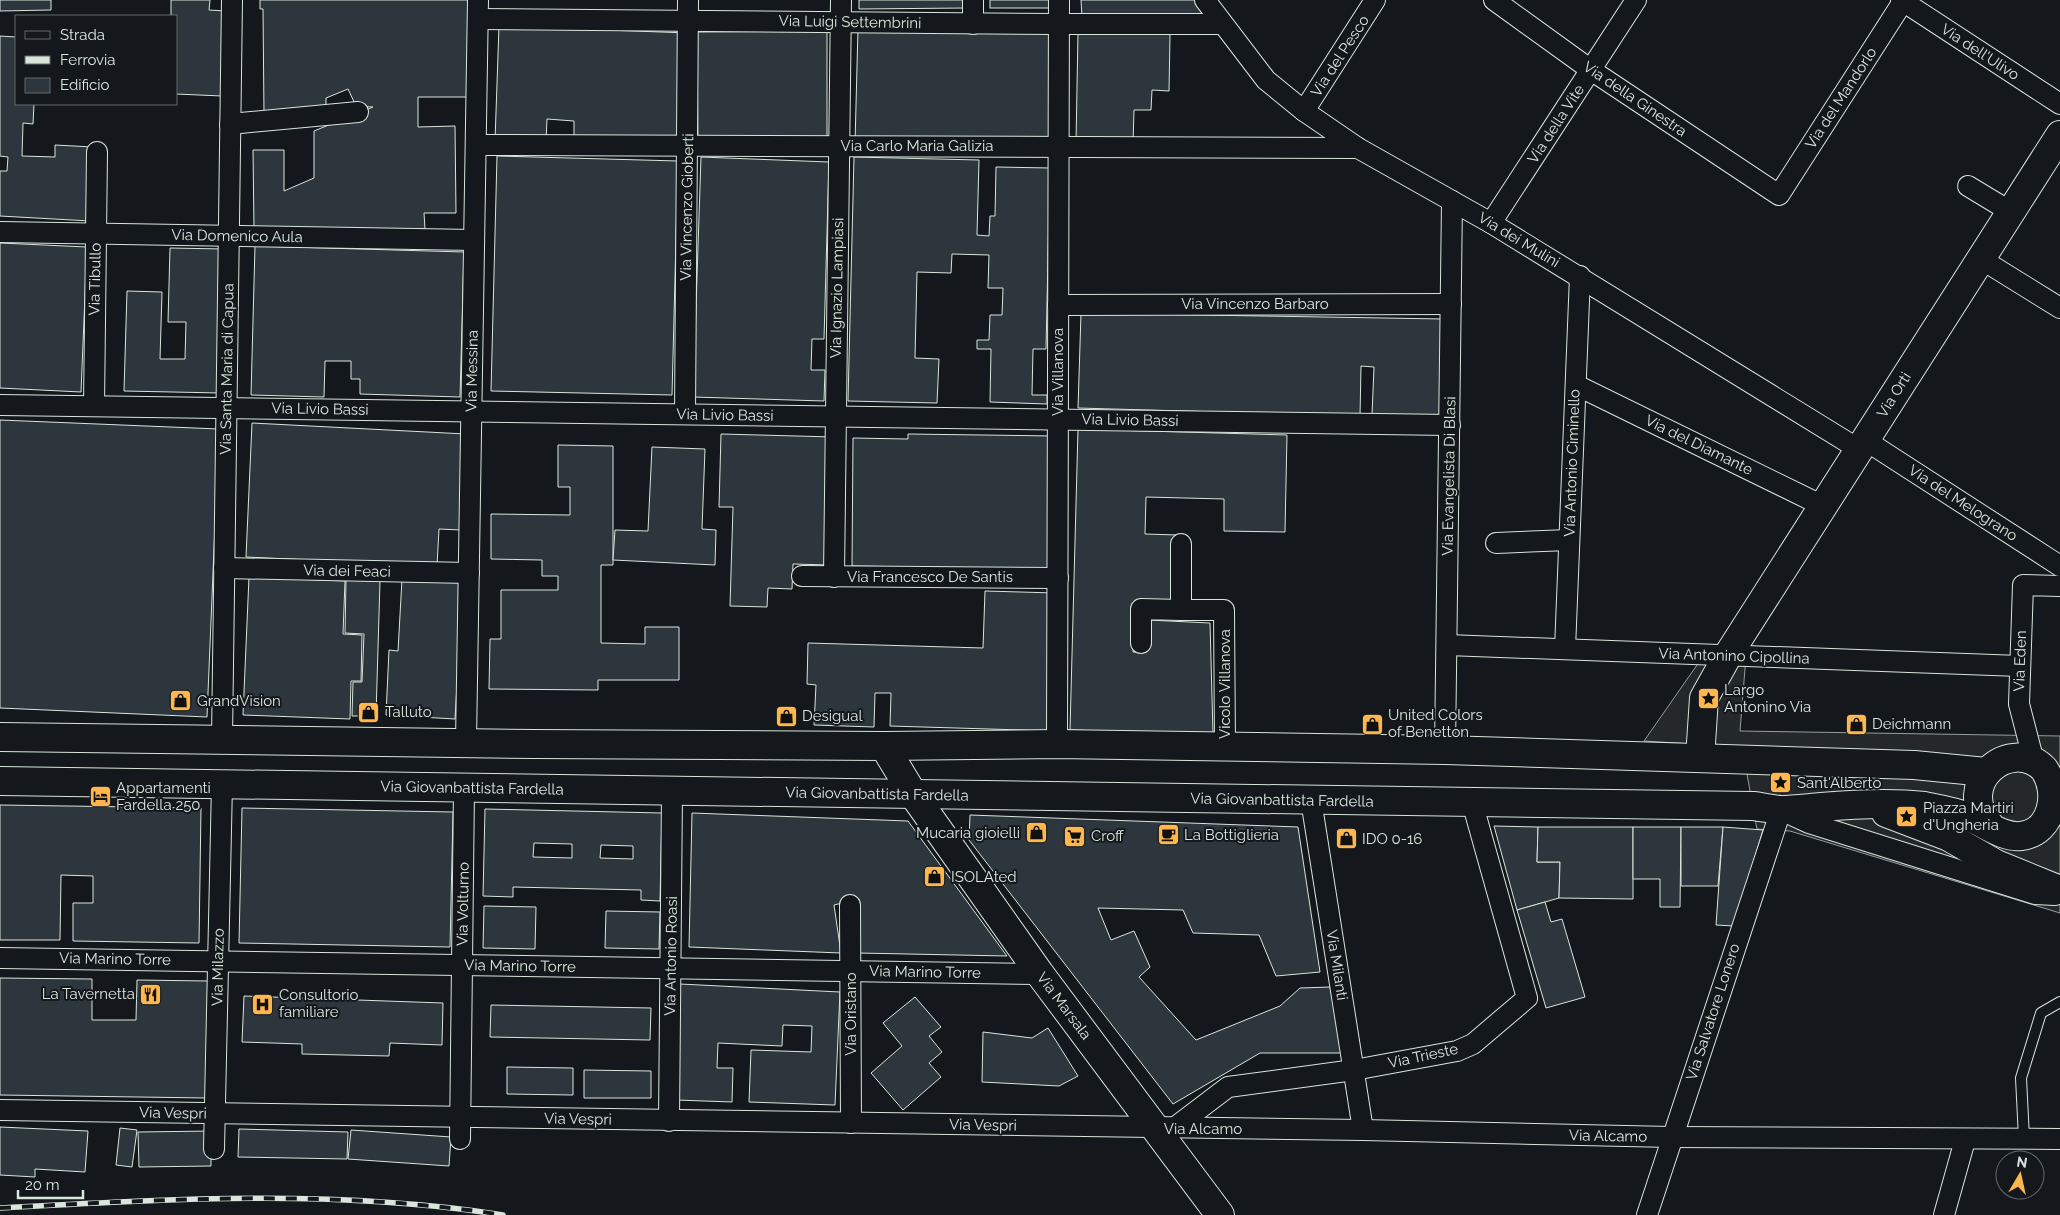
<svg xmlns="http://www.w3.org/2000/svg" width="2060" height="1215" font-family="Raleway,sans-serif">
  <style>
    .parking { fill: #24282b; stroke: #939e99 }
    .building { fill: #2c363c; stroke: #d8e6dc; fill-rule: evenodd }
    .lines { fill: none; stroke-linecap: round; stroke-linejoin: round }
    .lane-casing { stroke: #d8e6dc; stroke-width: 12 }
    .street-casing { stroke: #d8e6dc; stroke-width: 22 }
    .secondary-casing { stroke: #d8e6dc; stroke-width: 30 }
    .lane { stroke: #14181c; stroke-width: 10 }
    .street { stroke: #14181c; stroke-width: 20 }
    .secondary { stroke: #14181c; stroke-width: 28 }
    .rail-casing { stroke: #d8e6dc; stroke-width: 5.5 }
    .rail { stroke: #14181c; stroke-width: 4; stroke-dasharray: 11; stroke-linecap: butt }
    .labels { text-anchor: middle; dominant-baseline: central; stroke-width: 4; stroke-linejoin: round; paint-order: stroke }
    .street-label { font-size: 15px; fill: #d8e6dc; stroke: #14181c }
    .poi-label { font-size: 15px; fill: #d8e6dc; stroke: #14181c; text-anchor: start }
  </style>
  <rect width="100%" height="100%" fill="#14181c"/>
  <polygon class="parking" points="1704,655 1746,656 1740,731 2060,736 2060,913 1790,831 1757,829 1742,747 1644,741"/>
  <g class="building">
    <polygon points="0,0 51,0 51,10 0,11"/>
    <polygon points="171,0 210,0 209,10 226,11 222,96 176,94 176,16 171,16"/>
    <polygon points="260,0 475,0 476,97 418,97 418,127 455,126 456,213 424,213 425,229 254,230 253,150 284,150 284,191 314,178 314,131 373,107 356,106 348,89 326,98 326,114 264,115 263,9 260,9"/>
    <polygon points="859,0 965,0 965,8 859,9"/>
    <rect x="990" y="0" width="62" height="8"/>
    <polygon points="1081,0 1198,0 1209,16 1082,17"/>
    <polygon points="499,26 688,33 684,143 574,139 574,121 547,119 546,142 495,141"/>
    <polygon points="858,28 1056,33 1053,143 855,144"/>
    <polygon points="827,31 827,143 698,143 697,32"/>
    <polygon points="1078,32 1170,34 1169,91 1152,90 1151,110 1134,110 1133,144 1076,143"/>
    <polygon points="0,36 16,37 16,104 34,104 33,124 23,123 22,156 55,157 55,145 93,147 90,221 0,216 0,171 7,171 8,157 0,156"/>
    <polygon points="497,156 678,161 672,395 491,391"/>
    <polygon points="701,157 829,162 824,339 812,339 811,370 825,370 824,401 693,397"/>
    <polygon points="854,157 979,160 977,235 989,236 990,216 995,216 996,167 1050,168 1046,349 1033,349 1032,395 1047,395 1047,404 990,402 991,349 977,349 977,340 989,340 990,315 1002,315 1003,288 988,288 989,255 952,254 951,273 917,272 915,358 939,359 937,403 848,401"/>
    <polygon points="0,243 87,247 81,392 0,388"/>
    <polygon points="255,246 464,252 460,397 360,394 360,379 351,379 351,361 325,361 324,397 251,395"/>
    <polygon points="170,248 224,249 221,393 124,391 127,291 162,292 160,359 185,359 186,322 168,322"/>
    <polygon points="1081,313 1444,319 1441,417 1372,415 1374,367 1361,366 1360,416 1078,408"/>
    <polygon points="0,420 219,429 207,717 0,708"/>
    <polygon points="252,423 466,434 461,530 439,529 437,566 246,557"/>
    <polygon points="1078,429 1287,435 1285,532 1224,531 1224,499 1146,497 1145,534 1178,535 1176,606 1134,605 1133,652 1146,652 1148,620 1210,623 1213,734 1070,730"/>
    <polygon points="721,434 834,437 830,565 793,564 792,589 768,588 767,607 730,606 733,507 719,507"/>
    <polygon points="908,434 1056,436 1054,569 852,566 853,438 908,439"/>
    <polygon points="558,445 613,446 613,565 601,565 601,643 645,644 645,627 679,627 679,680 598,680 598,690 489,689 490,639 501,639 501,590 558,590 558,576 542,576 542,560 491,559 491,514 570,515 570,487 558,487"/>
    <polygon points="652,447 705,449 702,529 716,530 715,565 613,560 615,530 648,531"/>
    <polygon points="249,577 345,581 343,634 362,635 361,681 351,681 350,719 243,715"/>
    <polygon points="402,579 463,583 455,719 386,715 389,650 398,651"/>
    <polygon points="346,580 380,581 376,716 352,716 353,682 362,682 364,634 345,633"/>
    <polygon points="985,591 1055,593 1055,731 890,726 891,693 875,693 874,727 814,725 816,685 807,684 808,643 983,648"/>
    <polygon points="0,805 201,808 199,943 73,941 73,903 93,903 93,876 61,875 60,940 0,940"/>
    <polygon points="242,808 453,812 450,947 239,943"/>
    <path d="M485,809l177,4 -2,88 -19,-1v-10l-128,-3v10l-30,-1zM534,843l38,1v14l-39,-1zM601,845l32,1v13l-33,-1z"/>
    <polygon points="692,813 908,821 1007,956 858,953 859,899 834,905 841,953 689,947"/>
    <polygon points="970,815 1298,827 1320,972 1276,976 1259,935 1193,933 1183,910 1098,908 1111,940 1134,931 1150,967 1139,977 1196,1040 1280,1006 1300,988 1330,987 1344,1053 1260,1053 1173,1104 969,840"/>
    <polygon points="1494,826 1538,827 1537,862 1560,862 1559,898 1517,910"/>
    <polygon points="1538,827 1633,827 1633,899 1559,898 1560,862 1537,862"/>
    <polygon points="1633,827 1681,827 1680,907 1660,907 1660,879 1633,879"/>
    <polygon points="1681,827 1723,827 1718,886 1681,886"/>
    <polygon points="1723,827 1763,830 1734,926 1716,925"/>
    <polygon points="1545,902 1551,922 1562,919 1585,997 1546,1008 1517,910"/>
    <polygon points="484,906 536,907 535,949 483,948"/>
    <polygon points="606,911 660,912 659,949 605,948"/>
    <polygon points="0,978 92,979 92,1020 136,1020 137,980 208,981 207,1098 0,1095"/>
    <polygon points="680,984 840,992 835,1105 749,1102 751,1050 811,1052 812,1026 783,1025 782,1046 718,1043 717,1068 733,1068 732,1102 676,1100"/>
    <polygon points="244,996 443,1003 442,1045 390,1043 389,1056 302,1054 302,1044 242,1042"/>
    <polygon points="915,997 941,1027 929,1036 942,1052 929,1063 941,1077 903,1110 871,1073 902,1046 883,1023"/>
    <polygon points="491,1005 651,1008 650,1040 490,1037"/>
    <polygon points="1048,1028 1078,1076 1059,1086 982,1082 983,1032 1032,1038"/>
    <polygon points="507,1067 573,1068 573,1095 507,1094"/>
    <polygon points="584,1070 651,1071 651,1098 584,1098"/>
    <polygon points="0,1127 88,1131 85,1172 35,1169 35,1177 0,1175"/>
    <polygon points="120,1128 137,1130 132,1167 116,1165"/>
    <polygon points="239,1129 348,1132 347,1159 238,1157"/>
    <polygon points="351,1130 451,1137 449,1166 348,1159"/>
    <polygon points="211,1131 211,1166 139,1167 138,1132"/>
  </g>
  <g class="lines">
    <defs>
      <polyline id="lane" points="2024,1138 2021,1078 2041,1013 2060,1002"/>
      <g id="street">
        <polyline points="1205,0 1266,80 1304,111 1358,148 1491,223 1860,450"/>
        <polyline points="1494,0 1591,70 1779,195 1904,0"/>
        <polyline points="1901,0 2060,104"/>
        <polyline points="478,19 1059,24 1222,24"/>
        <polyline points="973,24 973,0"/>
        <polyline points="1304,111 1375,0"/>
        <polyline points="230,124 358,112"/>
        <polyline points="476,145 1358,148"/>
        <polyline points="1968,186 2011,212"/>
        <polyline points="1491,223 1636,0"/>
        <polyline points="0,232 474,240"/>
        <polyline points="1981,259 2060,308"/>
        <polyline points="1058,305 1451,304"/>
        <polyline points="1576,385 1823,506"/>
        <polyline points="0,405 1450,425"/>
        <polyline points="94,406 97,152"/>
        <polyline points="685,414 688,0"/>
        <polyline points="1865,440 2060,566"/>
        <polyline points="1496,543 1569,540"/>
        <polyline points="1181,544 1181,610 1224,610 1225,747"/>
        <polyline points="224,568 469,573"/>
        <polyline points="802,576 1058,578"/>
        <polyline points="834,577 841,0"/>
        <polyline points="1141,643 1141,609 1181,610"/>
        <polyline points="1447,645 2020,666"/>
        <polyline points="1565,649 1580,276"/>
        <polyline points="222,739 232,0"/>
        <polyline points="466,742 478,0"/>
        <polyline points="1057,744 1059,0"/>
        <polyline points="1445,750 1452,201"/>
        <polyline points="2034,762 2019,704 2023,585 2060,586"/>
        <polyline points="1311,800 1363,1130"/>
        <polyline points="850,905 851,1123"/>
        <polyline points="0,958 1040,974"/>
        <polyline points="0,1110 1363,1130 1671,1137 2060,1139"/>
        <polyline points="669,1121 672,791"/>
        <polyline points="1174,1128 1228,1087 1354,1070 1457,1051 1473,1044 1527,998 1472,802"/>
        <polyline points="460,1139 464,788"/>
        <polyline points="214,1149 222,784"/>
        <polyline points="1647,1215 1781,810 1809,823 2035,894 2055,895"/>
        <polyline points="1944,1215 1965,1140"/>
      </g>
      <g id="secondary">
        <polyline points="0,737 535,744 884,746 1057,744 1445,750 1914,765 1986,772"/>
        <polyline points="884,746 913,794 1040,974 1220,1215"/>
        <polyline points="1700,758 1704,698 1728,655 2060,135"/>
        <path d="M0,781l1753,25c9,1 18,3 27,4 13,0 28,-2 41,-3 34,-3 70,-5 103,-1 15,3 30,5 44,11 18,6 34,21 53,19 32,-4 39,-44 23,-67 -34,-34 -92,15 -53,58"/>
        <polyline points="1886,813 1949,837 1996,864 2060,890"/>
      </g>
    </defs>
    <use href="#lane" class="lane-casing"/>
    <use href="#street" class="street-casing"/>
    <use href="#secondary" class="secondary-casing"/>
    <use href="#lane" class="lane"/>
    <use href="#street" class="street"/>
    <use href="#secondary" class="secondary"/>
    <defs>
      <path id="rail" d="M0,1208c168,-9 337,-19 503,7"/>
    </defs>
    <use href="#rail" class="rail-casing"/>
    <use href="#rail" class="rail"/>
  </g>
  <defs>
    <symbol id="sight-square" viewBox="-11 -11 22 22"><rect x="-9" y="-9" width="18" height="18" rx="4" fill="#ffb74d" stroke="#14181c"/><path d="M0-6L1.8-2.2L6-1.7L2.9 1.2L3.7 5.4L0 3.3L-3.7 5.4L-2.9 1.2L-6-1.7L-1.8-2.2Z" fill="#111"/></symbol>
    <symbol id="shop-square" viewBox="-11 -11 22 22"><rect x="-9" y="-9" width="18" height="18" rx="4" fill="#ffb74d" stroke="#14181c"/><path d="M-5-2.5h2.3a2.7 3.5 0 0 1 5.4 0H5L5.5 6h-11ZM-1.5-2.5h3a1.5 2.3 0 0 0-3 0Z" fill="#111"/></symbol>
    <symbol id="hotel-square" viewBox="-11 -11 22 22"><rect x="-9" y="-9" width="18" height="18" rx="4" fill="#ffb74d" stroke="#14181c"/><path d="M-6-4.5h1.5V1H6V5H4.5V3h-9V5H-6ZM-4 0a1.8 1.8 0 1 1 3.6 0ZM.5 0V-2.5h3Q6-2.5 6 0Z" fill="#111"/></symbol>
    <symbol id="cafe-square" viewBox="-11 -11 22 22"><rect x="-9" y="-9" width="18" height="18" rx="4" fill="#ffb74d" stroke="#14181c"/><path d="M-5.5-4.5H6V0H3Q3 3.5 0 3.5H-2.5Q-5.5 3.5-5.5 0ZM3-3.2v2h1.7v-2ZM-6 4.5H4V6H-6Z" fill="#111"/></symbol>
    <symbol id="supermarket-square" viewBox="-11 -11 22 22"><rect x="-9" y="-9" width="18" height="18" rx="4" fill="#ffb74d" stroke="#14181c"/><path d="M-6-5.5h2.5l.6 2H6L4.5 2H-2.5L-4.4-4H-6ZM-1.5 3.2a1.3 1.3 0 1 0 .1 0ZM3 3.2a1.3 1.3 0 1 0 .1 0Z" fill="#111"/></symbol>
    <symbol id="restaurant-square" viewBox="-11 -11 22 22"><rect x="-9" y="-9" width="18" height="18" rx="4" fill="#ffb74d" stroke="#14181c"/><path d="M-5-6h1v4h1v-4h1v4h1v-4h1v5L-1.5 .5V6h-2V.5L-5-1ZM5-6V6H3V1.5H1.5Q1.5-4 5-6Z" fill="#111"/></symbol>
    <symbol id="hospital-square" viewBox="-11 -11 22 22"><rect x="-9" y="-9" width="18" height="18" rx="4" fill="#ffb74d" stroke="#14181c"/><path d="M-5-5h3v3.5h4V-5h3V5h-3V1.5h-4V5h-3Z" fill="#111"/></symbol>
  </defs>
  <g fill-rule="evenodd">
    <use href="#sight-square" x="1696" y="686" width="25" height="25"/>
    <use href="#shop-square" x="168" y="688" width="25" height="25"/>
    <use href="#shop-square" x="356" y="700" width="25" height="25"/>
    <use href="#shop-square" x="774" y="704" width="25" height="25"/>
    <use href="#shop-square" x="1360" y="712" width="25" height="25"/>
    <use href="#shop-square" x="1844" y="712" width="25" height="25"/>
    <use href="#sight-square" x="1768" y="770" width="25" height="25"/>
    <use href="#hotel-square" x="88" y="784" width="25" height="25"/>
    <use href="#sight-square" x="1894" y="804" width="25" height="25"/>
    <use href="#shop-square" x="1024" y="820" width="25" height="25"/>
    <use href="#cafe-square" x="1156" y="822" width="25" height="25"/>
    <use href="#supermarket-square" x="1062" y="824" width="25" height="25"/>
    <use href="#shop-square" x="1334" y="826" width="25" height="25"/>
    <use href="#shop-square" x="922" y="864" width="25" height="25"/>
    <use href="#restaurant-square" x="138" y="982" width="25" height="25"/>
    <use href="#hospital-square" x="250" y="992" width="25" height="25"/>
  </g>
  <g class="labels">
    <g class="street-label">
      <text transform="translate(850 22) rotate(1)">Via Luigi Settembrini</text>
      <text transform="translate(1980 52) rotate(33)">Via dell'Ulivo</text>
      <text transform="translate(1340 56) rotate(-57)">Via del Pesco</text>
      <text transform="translate(1841 98) rotate(-57)">Via del Mandorlo</text>
      <text transform="translate(1635 99) rotate(34)">Via della Ginestra</text>
      <text transform="translate(1556 124) rotate(-57)">Via della Vite</text>
      <text x="917" y="146">Via Carlo Maria Galizia</text>
      <text transform="translate(687 207) rotate(-89)">Via Vincenzo Gioberti</text>
      <text transform="translate(237 236) rotate(1)">Via Domenico Aula</text>
      <text transform="translate(1519 240) rotate(31)">Via dei Mulini</text>
      <text transform="translate(95 279) rotate(-89)">Via Tibullo</text>
      <text transform="translate(837 288) rotate(-89)">Via Ignazio Lampiasi</text>
      <text x="1255" y="304">Via Vincenzo Barbaro</text>
      <text transform="translate(227 369) rotate(-89)">Via Santa Maria di Capua</text>
      <text transform="translate(472 371) rotate(-89)">Via Messina</text>
      <text transform="translate(1058 372) rotate(-90)">Via Villanova</text>
      <text transform="translate(1894 395) rotate(-58)">Via Orti</text>
      <text transform="translate(320 409) rotate(1)">Via Livio Bassi</text>
      <text transform="translate(725 415) rotate(1)">Via Livio Bassi</text>
      <text transform="translate(1130 420) rotate(1)">Via Livio Bassi</text>
      <text transform="translate(1699 445) rotate(26)">Via del Diamante</text>
      <text transform="translate(1572 463) rotate(-88)">Via Antonio Ciminello</text>
      <text transform="translate(1449 476) rotate(-89)">Via Evangelista Di Blasi</text>
      <text transform="translate(1963 503) rotate(33)">Via del Melograno</text>
      <text transform="translate(347 571) rotate(1)">Via dei Feaci</text>
      <text x="930" y="577">Via Francesco De Santis</text>
      <text transform="translate(1734 656) rotate(2)">Via Antonino Cipollina</text>
      <text transform="translate(2020 661) rotate(-88)">Via Eden</text>
      <text transform="translate(1225 684) rotate(-90)">Vicolo Villanova</text>
      <text transform="translate(472 788) rotate(1)">Via Giovanbattista Fardella</text>
      <text transform="translate(877 794) rotate(1)">Via Giovanbattista Fardella</text>
      <text transform="translate(1282 800) rotate(1)">Via Giovanbattista Fardella</text>
      <text transform="translate(463 904) rotate(-89)">Via Volturno</text>
      <text transform="translate(671 956) rotate(-89)">Via Antonio Roasi</text>
      <text transform="translate(115 959) rotate(1)">Via Marino Torre</text>
      <text transform="translate(1337 965) rotate(81)">Via Milanti</text>
      <text transform="translate(520 966) rotate(1)">Via Marino Torre</text>
      <text transform="translate(218 967) rotate(-89)">Via Milazzo</text>
      <text transform="translate(925 972) rotate(1)">Via Marino Torre</text>
      <text transform="translate(1064 1006) rotate(53)">Via Marsala</text>
      <text transform="translate(1713 1012) rotate(-72)">Via Salvatore Lonero</text>
      <text transform="translate(851 1014) rotate(-90)">Via Oristano</text>
      <text transform="translate(1423 1056) rotate(-12)">Via Trieste</text>
      <text transform="translate(173 1113) rotate(1)">Via Vespri</text>
      <text transform="translate(578 1119) rotate(1)">Via Vespri</text>
      <text transform="translate(983 1125) rotate(1)">Via Vespri</text>
      <text x="1203" y="1129">Via Alcamo</text>
      <text transform="translate(1608 1136) rotate(1)">Via Alcamo</text>
    </g>
    <g class="poi-label">
      <text x="1724" y="690">Largo<tspan x="1724" dy="17">Antonino Via</tspan></text>
      <text x="197" y="701">GrandVision</text>
      <text x="385" y="712">Talluto</text>
      <text x="1388" y="715">United Colors<tspan x="1388" dy="17">of Benetton</tspan></text>
      <text x="802" y="716">Desigual</text>
      <text x="1872" y="724">Deichmann</text>
      <text x="1797" y="783">Sant'Alberto</text>
      <text x="116" y="788">Appartamenti<tspan x="116" dy="17">Fardella 250</tspan></text>
      <text x="1923" y="808">Piazza Martiri<tspan x="1923" dy="17">d'Ungheria</tspan></text>
      <text x="1020" y="833" text-anchor="end">Mucaria gioielli</text>
      <text x="1184" y="835">La Bottiglieria</text>
      <text x="1091" y="836">Croff</text>
      <text x="1362" y="839">IDO 0-16</text>
      <text x="951" y="877">ISOLAted</text>
      <text x="135" y="994" text-anchor="end">La Tavernetta</text>
      <text x="279" y="995">Consultorio<tspan x="279" dy="17">familiare</tspan></text>
    </g>
  </g>
  <rect x="15" y="15" width="162" height="90" fill="#14181c" stroke="#626a69"/>
  <rect x="25" y="31" width="25" height="8" fill="#14181c" stroke="#626a69"/>
  <text x="60" y="40" font-size="15" fill="#d8e6dc">Strada</text>
  <rect x="25" y="56" width="25" height="8" fill="#d8e6dc" stroke="#626a69"/>
  <text x="60" y="65" font-size="15" fill="#d8e6dc">Ferrovia</text>
  <rect x="25" y="78" width="25" height="15" fill="#2c363c" stroke="#626a69"/>
  <text x="60" y="90" font-size="15" fill="#d8e6dc">Edificio</text>
  <g transform="translate(2020 1175) rotate(9)"><circle r="24" fill="#14181c" stroke="#626a69"/>
  <path d="M0-4L9 19L0 12L-9 19Z" fill="#ffb74d"/>
  <text y="-8" font-size="14" font-weight="bold" text-anchor="middle" fill="#d8e6dc">N</text>
  </g>
  <path d="M18 1190v8h65v-8" fill="none" stroke="#d8e6dc" stroke-width="2.5"/>
  <text x="25" y="1190" font-size="15" fill="#d8e6dc" stroke="#14181c" stroke-width="4" paint-order="stroke">20 m</text>
</svg>
